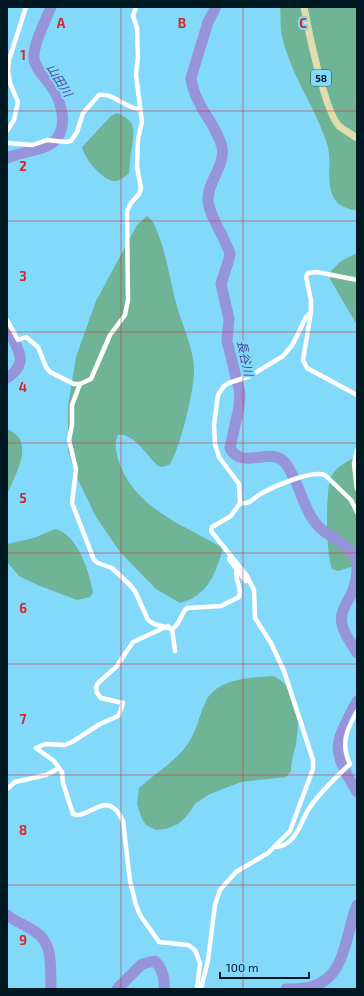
<svg xmlns="http://www.w3.org/2000/svg" width="364" height="996" font-family="'Exo 2','Noto Sans JP',sans-serif">
  <style>
    .green { fill: #6fb496 }
    .lines { fill: none; stroke-linecap: round; stroke-linejoin: round }
    .river { stroke: #9694db; stroke-width: 11 }
    .street { stroke: #fff; stroke-width: 4.5 }
    .primary { stroke: #e0ddad; stroke-width: 7 }
    .grid { fill: none; stroke: #d62828; stroke-width: 1; stroke-opacity: 0.55 }
    .labels { text-anchor: middle; dominant-baseline: central; stroke-width: 4; stroke-linejoin: round; paint-order: stroke }
    .shield { fill: #83d9fa; stroke: #275262; stroke-width: 1 }
    .shield-label { font-size: 10px; font-weight: bold; fill: #001821 }
    .water-label { font-size: 12px; font-style: italic; fill: #4e4499; stroke: #83d9fa }
    .grid-label { font-size: 13px; text-anchor: middle; font-weight: bold; fill: #d62828; stroke: #83d9fa; stroke-width: 4; stroke-linejoin: round; paint-order: stroke }
  </style>
  <rect width="100%" height="100%" fill="#83d9fa"/>
  <g class="green">
    <path d="M280,7h77v204c-7,-2 -17,-4 -21,-10 -12,-16 -3,-40 -9,-57 -11,-36 -35,-67 -44,-104 -3,-10 -2,-22 -3,-33z"/>
    <path d="M117,113c20,9 17,15 15,35 -2,8 -2,16 -3,25 -3,3 -8,7 -13,8 -12,2 -32,-23 -34,-34l29,-31z"/>
    <path d="M147,216c7,4 10,15 13,23 8,22 11,48 18,71 6,19 15,38 16,58 1,19 -14,83 -25,97l-7,2 -4,-1c-12,-11 -24,-33 -40,-31 -4,8 -2,15 0,24 14,48 65,66 105,89 -7,25 -15,48 -43,55l-24,-14 -36,-37 -24,-35 -18,-37 -10,-29v-45l8,-49 20,-56 41,-76z"/>
    <polygon points="357,253 357,325 330,279 331,271 341,261"/>
    <path d="M7,429c30,12 8,46 0,66z"/>
    <path d="M357,456v109l-19,6 -6,-2c-6,-16 -7,-76 -1,-92 4,-10 17,-16 26,-21z"/>
    <path d="M55,529c22,4 35,44 38,64l-3,4 -13,3 -37,-14 -21,-10 -12,-14v-18l27,-6z"/>
    <path d="M273,676c27,12 27,42 23,68 -2,9 -5,17 -5,27l-5,6 -45,5 -31,12 -14,9 -10,14 -8,7 -12,5 -10,1 -10,-5 -4,-6 -5,-15 2,-16c15,-14 36,-26 48,-43 11,-16 11,-27 18,-42 11,-25 45,-25 68,-27z"/>
  </g>
  <g class="lines">
    <g class="river">
      <path d="M216,7l-8,15 -17,56c3,27 25,45 31,69 4,18 -15,35 -14,53 1,16 17,37 22,54l-1,5 -8,25 8,35 -2,22 13,52 -1,14 -9,41c12,24 42,-4 56,16 14,19 17,47 34,64 13,12 35,18 37,38 0,7 -1,17 -4,24 -4,11 -14,21 -11,34 2,11 10,20 15,29"/>
      <path d="M7,158c12,-5 26,-7 38,-11 25,-10 19,-40 8,-58 -6,-10 -17,-18 -19,-30 -2,-12 12,-40 17,-52"/>
      <path d="M7,328c10,20 24,34 0,50"/>
      <path d="M357,701c-23,45 -27,46 0,91"/>
      <path d="M7,915c9,7 21,11 30,18 17,12 13,37 14,56"/>
      <path d="M117,989l25,-25 13,-3c8,8 10,17 9,28"/>
      <path d="M286,989c8,0 17,0 24,-2 37,-8 35,-54 47,-82"/>
    </g>
    <g class="street">
      <polyline points="7,131 14,120 18,102 10,83 8,71 9,60 26,7"/>
      <path d="M7,143l26,2 14,-5 18,2 6,-1 6,-9 6,-19 16,-18c13,-3 26,13 40,14"/>
      <polyline points="357,280 317,272 308,273 306,277 311,300 311,312 303,360 307,368 357,395"/>
      <polyline points="7,320 18,340 26,337 38,347 46,367 50,372 74,384 80,384 91,379 110,335 125,315 128,300 127,211 131,203 139,194 141,188 137,167 138,139 142,122 136,75 138,57 137,28 133,16 136,7"/>
      <polyline points="80,384 72,405 72,425 69,440 76,469 72,503 94,560 98,563 112,568 130,585 135,591 148,620 154,624 172,629 175,651"/>
      <polyline points="357,450 354,464 357,489"/>
      <path d="M240,503c11,2 14,-6 22,-10 13,-7 49,-23 63,-18l26,25 6,12"/>
      <polyline points="237,570 246,581"/>
      <path d="M168,626l-35,16 -17,25 -18,16 -2,4 1,6 4,5 22,5 -4,12 -3,2 -16,7 -28,18 -7,3 -20,-1 -9,4 18,13 8,11 1,11 10,31c15,7 34,-28 50,7l7,60 6,24 4,10 19,27 29,3 7,5 5,13 -3,26"/>
      <path d="M172,629c9,-5 8,-15 15,-21l34,-2 18,-9c4,-9 -6,-19 -2,-27l-8,-11"/>
      <polyline points="7,789 15,782 46,775 59,768"/>
      <path d="M276,847c6,0 12,-4 16,-8 8,-9 10,-19 16,-29 10,-15 29,-34 42,-46 -10,-20 -3,-35 7,-53"/>
      <polyline points="201,989 208,960 215,905 220,890 236,872 268,853 290,831 313,769 313,760 284,671 271,643 255,618 254,590 247,576 211,531 212,527 231,516 240,503 239,484 219,457 215,444 214,425 218,395 224,386 229,383 250,376 283,356 293,344 306,317 311,312"/>
    </g>
    <path class="primary" d="M304,7c4,22 21,105 35,119 5,4 12,8 18,12"/>
  </g>
  <path class="grid" d="M121,7v982M243,7v982M7,111h350M7,221h350M7,332h350M7,443h350M7,553h350M7,664h350M7,775h350M7,885h350"/>
  <g class="labels">
    <rect class="shield" x="311" y="70" width="20" height="16" rx="3"/>
    <g class="shield-label">
      <text x="321" y="78">58</text>
    </g>
    <g class="water-label">
      <text transform="translate(60 80) rotate(58)">山田川</text>
      <text transform="translate(246 358) rotate(78)">長谷川</text>
    </g>
  </g>
  <g class="grid-label">
    <text x="61" y="28">A</text>
    <text x="182" y="28">B</text>
    <text x="303" y="28">C</text>
    <text x="23" y="60">1</text>
    <text x="23" y="171">2</text>
    <text x="23" y="281">3</text>
    <text x="23" y="392">4</text>
    <text x="23" y="503">5</text>
    <text x="23" y="613">6</text>
    <text x="23" y="724">7</text>
    <text x="23" y="835">8</text>
    <text x="23" y="945">9</text>
  </g>
  <rect width="364" height="996" fill="none" stroke="#001821" stroke-width="16"/>
  <path d="M220 972v6h89v-6" fill="none" stroke="#001821" stroke-width="2"/>
  <text x="226" y="972" font-size="12" fill="#001821" stroke="#83d9fa" stroke-width="3" paint-order="stroke">100 m</text>
</svg>
